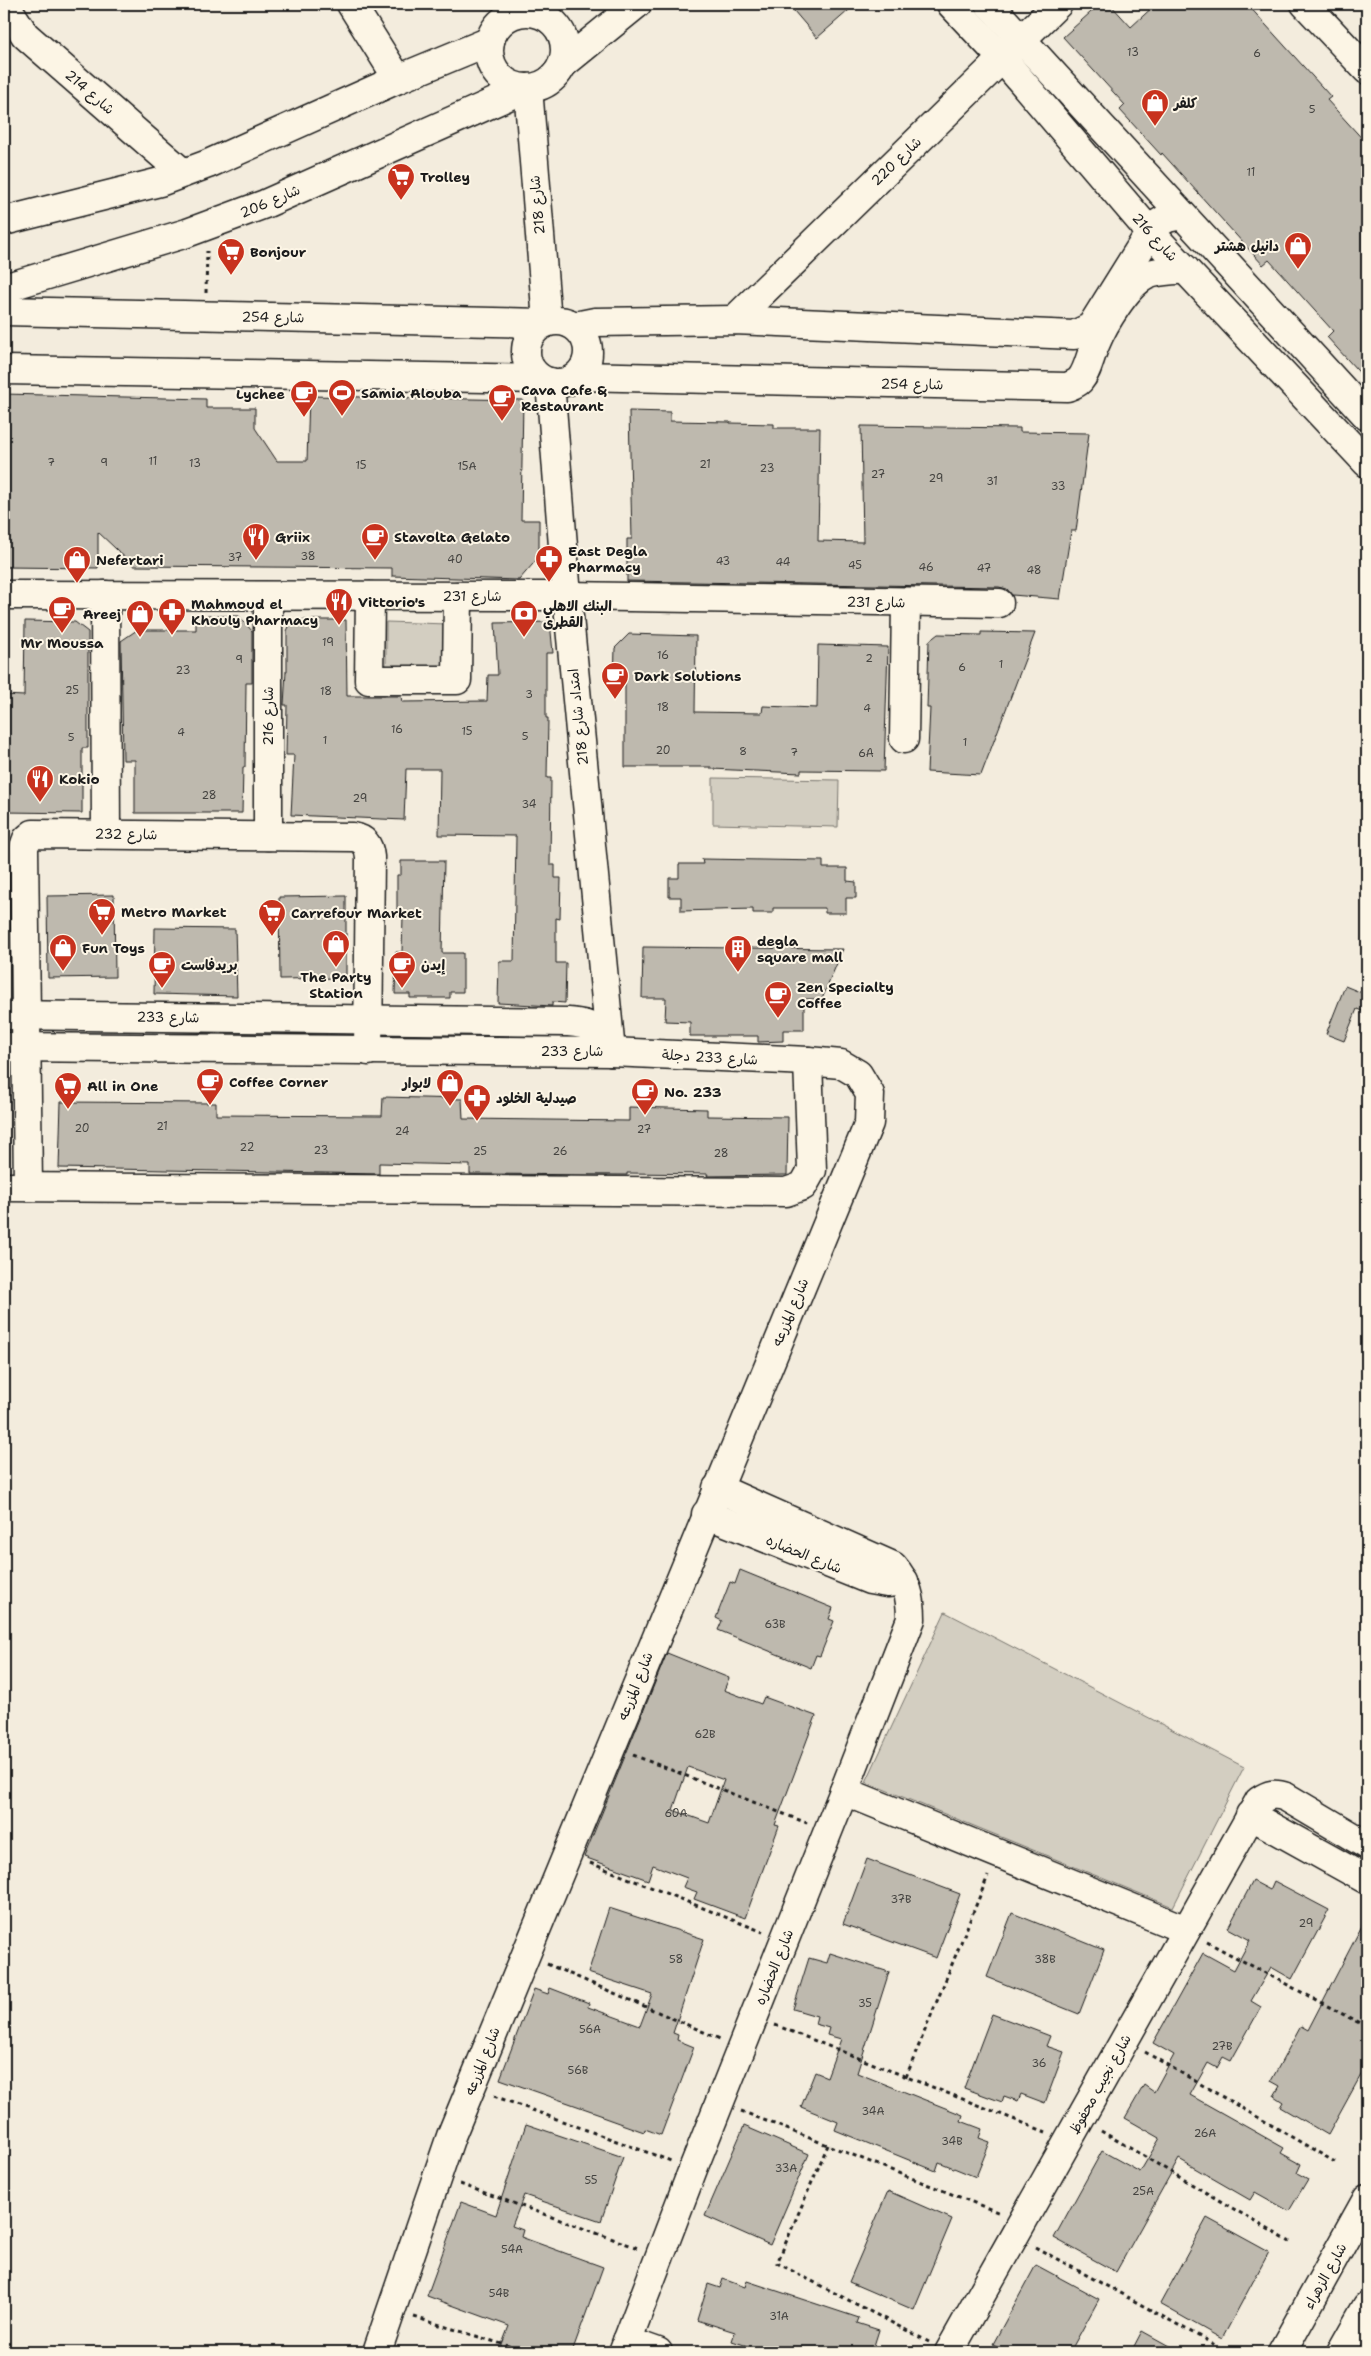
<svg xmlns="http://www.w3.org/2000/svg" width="1371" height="2356" font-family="'Shantell Sans','Playpen Sans Arabic',sans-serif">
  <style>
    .green { fill: #d3cec1; stroke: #78756e }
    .building { fill: #beb9ae; stroke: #1c1c1c; fill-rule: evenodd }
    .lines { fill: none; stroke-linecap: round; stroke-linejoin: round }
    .minor-casing { stroke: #1c1c1c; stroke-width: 31 }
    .major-casing { stroke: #1c1c1c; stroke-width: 31 }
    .path { stroke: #1c1c1c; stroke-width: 3; stroke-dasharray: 4 4; stroke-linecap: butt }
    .minor { stroke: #fcf5e5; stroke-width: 28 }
    .major { stroke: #fcf5e5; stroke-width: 28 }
    .labels { text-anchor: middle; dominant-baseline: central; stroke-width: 4; stroke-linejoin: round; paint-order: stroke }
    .number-label { font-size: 11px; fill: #444340 }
    .street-label { font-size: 14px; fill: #1c1c1c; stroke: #fcf5e5 }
    .poi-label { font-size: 14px; font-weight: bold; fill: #1c1c1c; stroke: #fcf5e5; text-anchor: start }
  </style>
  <rect width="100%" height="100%" fill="#f3ecdd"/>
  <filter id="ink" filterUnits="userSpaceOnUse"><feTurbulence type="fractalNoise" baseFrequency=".02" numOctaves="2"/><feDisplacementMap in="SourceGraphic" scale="10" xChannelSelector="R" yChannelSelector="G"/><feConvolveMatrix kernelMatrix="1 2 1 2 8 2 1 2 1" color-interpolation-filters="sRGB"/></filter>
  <g filter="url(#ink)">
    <g class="green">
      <polygon points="386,622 448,624 447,675 386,675"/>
      <polygon points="713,778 839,780 838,827 713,824"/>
      <polygon points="945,1612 1244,1767 1173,1907 866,1782"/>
    </g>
    <g class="building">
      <polygon points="788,4 856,4 817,38"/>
      <polygon points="1100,4 1110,4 1131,27 1156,4 1247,4 1331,97 1327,100 1367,144 1367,381 1327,337 1333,331 1269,260 1263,265 1162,153 1161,155 1120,110 1125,105 1063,37"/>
      <polygon points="4,394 206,399 206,408 255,408 255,428 277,461 307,461 309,396 523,400 521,520 539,520 539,557 519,580 392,576 392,568 134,566 98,532 98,568 4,567"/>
      <polygon points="629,411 670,412 670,421 730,422 730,423 774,424 774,428 820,428 818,541 863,542 861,426 1020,428 1020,432 1089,433 1076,531 1071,531 1060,599 1012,595 1007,589 999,587 627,581 627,539 632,539"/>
      <polygon points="196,616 239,616 252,631 252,683 246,683 245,767 243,767 242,813 135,813 135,760 123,760 121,641 137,630 196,630"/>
      <polygon points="292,620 346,620 347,696 401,696 402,702 487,701 488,675 498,675 495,623 550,622 553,653 546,653 546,718 548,718 547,778 551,778 550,865 555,865 555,878 561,878 560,919 556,918 556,963 566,963 565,1003 552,1002 552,1006 498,1003 499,961 514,961 516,836 439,835 440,769 406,769 404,820 291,815 294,755 286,755 287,705 284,705 286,671 287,671 287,631"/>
      <polygon points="25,621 75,622 88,632 88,748 82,748 82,813 4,812 4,695 24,696"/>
      <polygon points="981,632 1035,633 981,775 927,772 930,708 927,708 929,641 938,634 981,635"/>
      <polygon points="629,634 696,636 695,712 762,713 763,706 817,708 818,645 888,647 884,771 801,770 801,773 711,769 711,767 625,767 625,683 614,683 615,648"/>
      <polygon points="702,859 823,861 823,868 847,868 847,881 856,882 856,898 846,898 846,913 825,913 825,908 773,908 773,913 753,913 753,909 681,911 681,897 669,897 669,878 679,878 679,864 703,864"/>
      <polygon points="401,861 444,861 442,953 463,953 463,992 450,992 450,998 410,998 410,994 395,994 396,952 402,952 403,916 397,916 397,875 401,875"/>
      <polygon points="114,895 115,977 48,978 47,896"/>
      <polygon points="346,896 346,978 280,979 279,897"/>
      <polygon points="155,928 235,929 237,996 154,994"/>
      <polygon points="643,947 843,949 822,999 804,999 804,1030 783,1030 783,1041 758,1042 758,1036 690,1036 690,1022 665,1021 666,998 642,998"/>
      <polygon points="1345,986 1367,995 1367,1013 1357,1009 1344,1041 1326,1034"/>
      <polygon points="383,1097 462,1099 463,1119 629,1121 629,1107 707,1109 707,1116 788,1117 787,1175 707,1176 708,1174 627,1173 627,1175 470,1174 470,1165 379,1163 379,1174 59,1168 61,1102 216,1103 216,1115 382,1116"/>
      <polygon points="740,1570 833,1608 829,1619 834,1621 820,1656 816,1655 811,1668 718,1630 722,1621 716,1618 730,1582 735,1584"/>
      <path d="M667,1653l62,25 -5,12 37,14 3,-7 52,19 -41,109 4,1 -34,92 -51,-19 3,-7 -14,-5 4,-9 -34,-13 -5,15 -64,-23zM688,1767l36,13 -15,43 -36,-13z"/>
      <polygon points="867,1859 960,1894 936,1958 843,1924"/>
      <polygon points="1253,1881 1270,1890 1274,1881 1329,1910 1292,1979 1271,1967 1251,2001 1261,2007 1231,2061 1223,2057 1217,2068 1208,2063 1190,2095 1284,2148 1281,2153 1301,2164 1297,2173 1308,2179 1289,2211 1255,2192 1250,2200 1179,2159 1116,2272 1054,2238 1102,2151 1140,2172 1160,2138 1125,2118 1144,2085 1154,2092 1174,2055 1153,2043 1203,1953 1234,1970 1250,1940 1228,1928"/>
      <polygon points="609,1908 704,1939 673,2033 678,2035 677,2040 694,2047 661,2135 645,2129 644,2132 602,2117 603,2115 500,2079 534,1989 548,1994 550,1988 589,2003 588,2007 640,2026 652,1994 588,1973"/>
      <polygon points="1012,1913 1104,1950 1079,2014 987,1977"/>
      <polygon points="1367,1916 1367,2064 1328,2135 1280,2107 1283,2102 1274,2096 1280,2086 1271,2081 1301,2026 1308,2030"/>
      <polygon points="830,1953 889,1972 857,2073 963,2115 961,2121 982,2129 979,2138 990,2142 976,2177 939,2162 936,2171 835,2130 838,2122 801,2107 815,2072 827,2077 841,2039 827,2035 829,2028 815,2024 817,2016 793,2009 809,1958 827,1963"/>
      <polygon points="992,2014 1050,2036 1046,2046 1064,2052 1045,2103 1021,2094 1018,2101 1004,2096 1002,2102 964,2088"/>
      <polygon points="526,2124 623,2157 601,2221 524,2195 512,2226 523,2230 521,2237 603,2267 572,2352 499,2352 509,2326 427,2296 461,2202 496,2215"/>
      <polygon points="744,2126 809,2154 770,2245 705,2216"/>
      <polygon points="888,2191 952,2219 914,2310 849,2282"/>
      <polygon points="1207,2218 1269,2252 1222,2339 1160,2304"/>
      <polygon points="1036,2265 1099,2299 1070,2352 994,2352 997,2346 993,2344"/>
      <polygon points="723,2279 745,2287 747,2281 859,2318 857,2323 879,2330 872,2352 766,2352 732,2341 735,2332 697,2320 708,2284 720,2288"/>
      <polygon points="1142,2331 1180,2352 1131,2352"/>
    </g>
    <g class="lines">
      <defs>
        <g id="minor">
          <polyline points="5,4 25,35 183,173"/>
          <polyline points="351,4 398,79"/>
          <polyline points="1305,4 1367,70"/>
          <circle cx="527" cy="50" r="38"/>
          <polyline points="562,65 637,4"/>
          <polyline points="528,88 547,321"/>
          <polyline points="4,221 160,182 208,164 398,79 490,41"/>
          <polyline points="4,288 187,233 265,204 526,88"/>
          <polyline points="4,311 543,323"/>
          <polyline points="734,320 1058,4"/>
          <circle cx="557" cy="352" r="31"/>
          <polyline points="575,326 595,322 734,320 1074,335 1091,327 1154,226 1167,218 1182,215"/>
          <polyline points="4,370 541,379"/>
          <path d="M577,376l490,11c5,-2 9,-3 13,-7 8,-9 10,-24 15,-35 8,-20 32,-61 52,-70 11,-5 26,-4 38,-6"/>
          <polyline points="550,382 567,596 611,1052"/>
          <polyline points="4,595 567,596 999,603"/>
          <polyline points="105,595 106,834"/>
          <polyline points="268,596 268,836"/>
          <polyline points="370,596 369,680 457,680 458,596"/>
          <polyline points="904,739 906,603"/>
          <path d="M4,1015l564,7c27,2 30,7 43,30"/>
          <polyline points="4,1047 611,1052 808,1061 841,1064 858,1074 870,1094 869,1123 451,2136 377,2352"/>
          <polyline points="4,1187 786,1192 803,1186 812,1170 808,1061"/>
          <path d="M28,1187l-4,-340 3,-8 6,-5 320,3c12,2 16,9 17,20l-2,194"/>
          <polyline points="706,1514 870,1580 887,1583 904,1581"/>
          <polyline points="844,1791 1186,1930"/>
          <polyline points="1250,1815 1367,1880"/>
          <polyline points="627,2341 658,2352"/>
          <path d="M623,2352l70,-183 151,-378 67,-172c0,-22 -4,-37 -18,-53l-176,-78"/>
          <path d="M949,2352l310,-551c10,-7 16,-8 27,-4l81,48"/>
        </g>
        <g id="major">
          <polyline points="951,4 1001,57 1150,232 1367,463"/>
          <polyline points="989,4 1367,416"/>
          <polyline points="1282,2352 1367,2199"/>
          <polyline points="1341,2352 1367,2306"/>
        </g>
      </defs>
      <use href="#minor" class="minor-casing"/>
      <use href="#major" class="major-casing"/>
      <g class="path">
        <polyline points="206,293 207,251"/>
        <polyline points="633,1755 807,1823"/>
        <polyline points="590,1863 763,1932"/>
        <polyline points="1207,1942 1367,2027"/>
        <polyline points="547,1964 720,2039"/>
        <polyline points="775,2025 1046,2132"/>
        <polyline points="1145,2052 1335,2162"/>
        <polyline points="906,2077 988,1876"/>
        <polyline points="494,2096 671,2161"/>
        <polyline points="741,2111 1000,2213"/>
        <polyline points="1101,2131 1290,2242"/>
        <polyline points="828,2145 777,2263 929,2342"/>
        <polyline points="460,2184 638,2248"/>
        <polyline points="1035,2247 1228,2352"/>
        <polyline points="414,2317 528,2352"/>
      </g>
      <use href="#minor" class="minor"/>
      <use href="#major" class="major"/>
    </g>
  </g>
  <defs>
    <symbol id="shop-pin" viewBox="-11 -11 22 30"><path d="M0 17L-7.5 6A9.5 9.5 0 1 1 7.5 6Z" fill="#c8321e" stroke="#fcf5e5"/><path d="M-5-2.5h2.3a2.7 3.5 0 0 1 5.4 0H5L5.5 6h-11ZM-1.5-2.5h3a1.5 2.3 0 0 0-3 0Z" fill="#fff"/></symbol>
    <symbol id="supermarket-pin" viewBox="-11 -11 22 30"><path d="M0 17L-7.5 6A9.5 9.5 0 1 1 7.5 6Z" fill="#c8321e" stroke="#fcf5e5"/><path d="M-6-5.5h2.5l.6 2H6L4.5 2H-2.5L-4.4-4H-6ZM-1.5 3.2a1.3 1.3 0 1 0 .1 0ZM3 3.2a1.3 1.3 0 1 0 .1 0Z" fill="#fff"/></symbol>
    <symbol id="stadium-pin" viewBox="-11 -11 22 30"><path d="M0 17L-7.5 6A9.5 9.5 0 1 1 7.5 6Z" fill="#c8321e" stroke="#fcf5e5"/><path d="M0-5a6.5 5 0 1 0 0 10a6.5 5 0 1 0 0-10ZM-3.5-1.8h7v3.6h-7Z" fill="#fff"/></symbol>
    <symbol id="cafe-pin" viewBox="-11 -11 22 30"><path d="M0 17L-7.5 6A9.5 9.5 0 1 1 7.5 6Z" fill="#c8321e" stroke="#fcf5e5"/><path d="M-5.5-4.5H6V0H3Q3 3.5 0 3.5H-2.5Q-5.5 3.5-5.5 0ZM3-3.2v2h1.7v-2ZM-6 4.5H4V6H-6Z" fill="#fff"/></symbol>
    <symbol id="restaurant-pin" viewBox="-11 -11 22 30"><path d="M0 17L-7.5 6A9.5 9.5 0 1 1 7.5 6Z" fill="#c8321e" stroke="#fcf5e5"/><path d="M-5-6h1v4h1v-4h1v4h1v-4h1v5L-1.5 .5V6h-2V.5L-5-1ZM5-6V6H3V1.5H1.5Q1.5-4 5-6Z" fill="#fff"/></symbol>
    <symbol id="pharmacy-pin" viewBox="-11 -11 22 30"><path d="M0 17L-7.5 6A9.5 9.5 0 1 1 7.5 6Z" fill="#c8321e" stroke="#fcf5e5"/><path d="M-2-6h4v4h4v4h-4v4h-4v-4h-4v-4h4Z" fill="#fff"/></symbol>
    <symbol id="bank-pin" viewBox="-11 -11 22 30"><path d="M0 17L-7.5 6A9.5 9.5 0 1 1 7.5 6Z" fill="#c8321e" stroke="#fcf5e5"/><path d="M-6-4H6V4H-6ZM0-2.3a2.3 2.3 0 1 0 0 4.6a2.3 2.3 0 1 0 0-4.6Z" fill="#fff"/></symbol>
    <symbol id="building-pin" viewBox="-11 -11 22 30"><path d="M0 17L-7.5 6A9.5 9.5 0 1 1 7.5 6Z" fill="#c8321e" stroke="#fcf5e5"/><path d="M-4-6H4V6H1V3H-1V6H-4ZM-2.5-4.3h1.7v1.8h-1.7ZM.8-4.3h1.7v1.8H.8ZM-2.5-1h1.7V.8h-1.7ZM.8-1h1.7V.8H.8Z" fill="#fff"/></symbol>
  </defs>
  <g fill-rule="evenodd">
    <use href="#shop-pin" x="1139" y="87" width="32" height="43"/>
    <use href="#supermarket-pin" x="385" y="161" width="32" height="43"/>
    <use href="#shop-pin" x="1282" y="230" width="32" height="43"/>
    <use href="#supermarket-pin" x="215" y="236" width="32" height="43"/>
    <use href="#stadium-pin" x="326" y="377" width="32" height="43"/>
    <use href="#cafe-pin" x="288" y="378" width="32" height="43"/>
    <use href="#cafe-pin" x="486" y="382" width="32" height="43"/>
    <use href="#restaurant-pin" x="240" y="521" width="32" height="43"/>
    <use href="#cafe-pin" x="359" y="521" width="32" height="43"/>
    <use href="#pharmacy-pin" x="533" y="543" width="32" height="43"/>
    <use href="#shop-pin" x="61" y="544" width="32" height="43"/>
    <use href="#restaurant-pin" x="323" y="586" width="32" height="43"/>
    <use href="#cafe-pin" x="46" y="594" width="32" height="43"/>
    <use href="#pharmacy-pin" x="156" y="596" width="32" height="43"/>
    <use href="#shop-pin" x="124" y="598" width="32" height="43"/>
    <use href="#bank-pin" x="508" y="598" width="32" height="43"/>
    <use href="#cafe-pin" x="599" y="660" width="32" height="43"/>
    <use href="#restaurant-pin" x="24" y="763" width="32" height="43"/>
    <use href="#supermarket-pin" x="86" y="896" width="32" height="43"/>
    <use href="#supermarket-pin" x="256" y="897" width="32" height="43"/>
    <use href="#shop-pin" x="320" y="928" width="32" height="43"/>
    <use href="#shop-pin" x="47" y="932" width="32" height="43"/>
    <use href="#building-pin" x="722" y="933" width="32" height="43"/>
    <use href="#cafe-pin" x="146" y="949" width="32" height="43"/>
    <use href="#cafe-pin" x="386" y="949" width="32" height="43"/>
    <use href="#cafe-pin" x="762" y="979" width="32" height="43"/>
    <use href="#cafe-pin" x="194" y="1066" width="32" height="43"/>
    <use href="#shop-pin" x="434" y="1067" width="32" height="43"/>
    <use href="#supermarket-pin" x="52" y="1070" width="32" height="43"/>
    <use href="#cafe-pin" x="629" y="1076" width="32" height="43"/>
    <use href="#pharmacy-pin" x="461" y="1082" width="32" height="43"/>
  </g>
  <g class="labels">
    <g class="number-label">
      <text x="1133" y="52">13</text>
      <text x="1257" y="53">6</text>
      <text x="1312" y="109">5</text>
      <text x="1251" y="172">11</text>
      <text x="153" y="461">11</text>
      <text x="51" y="462">7</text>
      <text x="104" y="462">9</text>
      <text x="195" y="463">13</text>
      <text x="705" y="464">21</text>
      <text x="361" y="465">15</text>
      <text x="467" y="466">15A</text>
      <text x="767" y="468">23</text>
      <text x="878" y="474">27</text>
      <text x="936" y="478">29</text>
      <text x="992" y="481">31</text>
      <text x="1058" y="486">33</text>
      <text x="308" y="556">38</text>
      <text x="235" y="557">37</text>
      <text x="455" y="559">40</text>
      <text x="723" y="561">43</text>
      <text x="783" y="562">44</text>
      <text x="855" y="565">45</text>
      <text x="926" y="567">46</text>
      <text x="984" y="568">47</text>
      <text x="1034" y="570">48</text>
      <text x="328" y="642">19</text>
      <text x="663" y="655">16</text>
      <text x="869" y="658">2</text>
      <text x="239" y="659">9</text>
      <text x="1001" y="664">1</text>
      <text x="962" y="667">6</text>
      <text x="183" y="670">23</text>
      <text x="72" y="690">25</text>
      <text x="326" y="691">18</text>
      <text x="529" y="694">3</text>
      <text x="663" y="707">18</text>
      <text x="867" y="708">4</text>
      <text x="397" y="729">16</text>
      <text x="467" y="731">15</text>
      <text x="181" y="732">4</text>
      <text x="525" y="736">5</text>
      <text x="71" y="737">5</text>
      <text x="325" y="740">1</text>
      <text x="965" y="742">1</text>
      <text x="663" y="750">20</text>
      <text x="743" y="751">8</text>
      <text x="794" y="752">7</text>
      <text x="866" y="753">6A</text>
      <text x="209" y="795">28</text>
      <text x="360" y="798">29</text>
      <text x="529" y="804">34</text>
      <text x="162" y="1126">21</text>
      <text x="82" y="1128">20</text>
      <text x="644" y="1129">27</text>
      <text x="402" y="1131">24</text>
      <text x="247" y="1147">22</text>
      <text x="321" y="1150">23</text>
      <text x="480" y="1151">25</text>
      <text x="560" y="1151">26</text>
      <text x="721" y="1153">28</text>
      <text x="775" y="1624">63B</text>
      <text x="705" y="1734">62B</text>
      <text x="676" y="1813">60A</text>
      <text x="901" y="1899">37B</text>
      <text x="1306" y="1923">29</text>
      <text x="676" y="1959">58</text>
      <text x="1045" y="1959">38B</text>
      <text x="865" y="2003">35</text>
      <text x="590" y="2029">56A</text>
      <text x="1222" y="2046">27B</text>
      <text x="1039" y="2063">36</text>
      <text x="578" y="2070">56B</text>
      <text x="873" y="2111">34A</text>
      <text x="1205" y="2133">26A</text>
      <text x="952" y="2141">34B</text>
      <text x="786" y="2168">33A</text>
      <text x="591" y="2180">55</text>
      <text x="1143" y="2191">25A</text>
      <text x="512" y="2249">54A</text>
      <text x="499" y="2293">54B</text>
      <text x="779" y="2316">31A</text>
    </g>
    <g class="street-label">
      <text transform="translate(90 92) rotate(41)">شارع 214</text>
      <text transform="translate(896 161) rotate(-44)">شارع 220</text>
      <text transform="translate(270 201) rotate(-23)">شارع 206</text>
      <text transform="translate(537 205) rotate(-95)">شارع 218</text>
      <text transform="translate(1155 237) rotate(48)">شارع 216</text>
      <text transform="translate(273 317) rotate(1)">شارع 254</text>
      <text transform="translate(912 384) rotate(1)">شارع 254</text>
      <text x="472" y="596">شارع 231</text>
      <text transform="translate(876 602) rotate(1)">شارع 231</text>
      <text transform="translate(268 716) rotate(-90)">شارع 216</text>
      <text transform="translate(578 717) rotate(-96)">امتداد شارع 218</text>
      <text transform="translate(126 834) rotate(1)">شارع 232</text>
      <text transform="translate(168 1017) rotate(1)">شارع 233</text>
      <text x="572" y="1051">شارع 233</text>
      <text transform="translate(710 1057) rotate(3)">شارع 233 دجلة</text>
      <text transform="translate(790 1312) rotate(-67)">شارع المزرعه</text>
      <text transform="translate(804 1554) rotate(22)">شارع الحضاره</text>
      <text transform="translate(635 1686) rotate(-68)">شارع المزرعه</text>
      <text transform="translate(774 1967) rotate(-68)">شارع الحضاره</text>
      <text transform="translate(482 2061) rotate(-68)">شارع المزرعه</text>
      <text transform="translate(1100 2084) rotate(-61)">شارع نجيب محفوظ</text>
      <text transform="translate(1325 2276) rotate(-61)">شارع الزهراء</text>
    </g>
    <g class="poi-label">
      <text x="1174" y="103">كلفر</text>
      <text x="420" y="177">Trolley</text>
      <text x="1279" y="246" text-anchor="end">دانيل هشتر</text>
      <text x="250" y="252">Bonjour</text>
      <text x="521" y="390">Cava Cafe &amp;<tspan x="521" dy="16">Restaurant</tspan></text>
      <text x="361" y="393">Samia Alouba</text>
      <text x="285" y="394" text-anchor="end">Lychee</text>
      <text x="275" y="537">Griix</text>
      <text x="394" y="537">Stavolta Gelato</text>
      <text x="568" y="551">East Degla<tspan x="568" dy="16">Pharmacy</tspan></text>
      <text x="96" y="560">Nefertari</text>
      <text x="358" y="602">Vittorio's</text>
      <text x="191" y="604">Mahmoud el<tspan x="191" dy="16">Khouly Pharmacy</tspan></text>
      <text x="543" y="606">البنك الاهلي<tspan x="543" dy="16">القطرى</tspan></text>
      <text x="121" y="614" text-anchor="end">Areej</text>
      <text x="62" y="643" text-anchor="middle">Mr Moussa</text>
      <text x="634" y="676">Dark Solutions</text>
      <text x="59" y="779">Kokio</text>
      <text x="121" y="912">Metro Market</text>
      <text x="291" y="913">Carrefour Market</text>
      <text x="757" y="941">degla<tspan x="757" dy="16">square mall</tspan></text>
      <text x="82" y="948">Fun Toys</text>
      <text x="181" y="965">بريدفاست</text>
      <text x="421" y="965">إيدن</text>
      <text x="336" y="977" text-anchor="middle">The Party<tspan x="336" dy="16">Station</tspan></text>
      <text x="797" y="987">Zen Specialty<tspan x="797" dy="16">Coffee</tspan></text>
      <text x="229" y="1082">Coffee Corner</text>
      <text x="431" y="1083" text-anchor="end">لابوار</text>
      <text x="87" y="1086">All in One</text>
      <text x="664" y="1092">No. 233</text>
      <text x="496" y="1098">صيدلية الخلود</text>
    </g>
  </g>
  <rect width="1371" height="2356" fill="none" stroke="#fcf5e5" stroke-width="20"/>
  <rect x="10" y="10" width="1351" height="2336" fill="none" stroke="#1c1c1c" stroke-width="2" filter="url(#ink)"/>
</svg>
